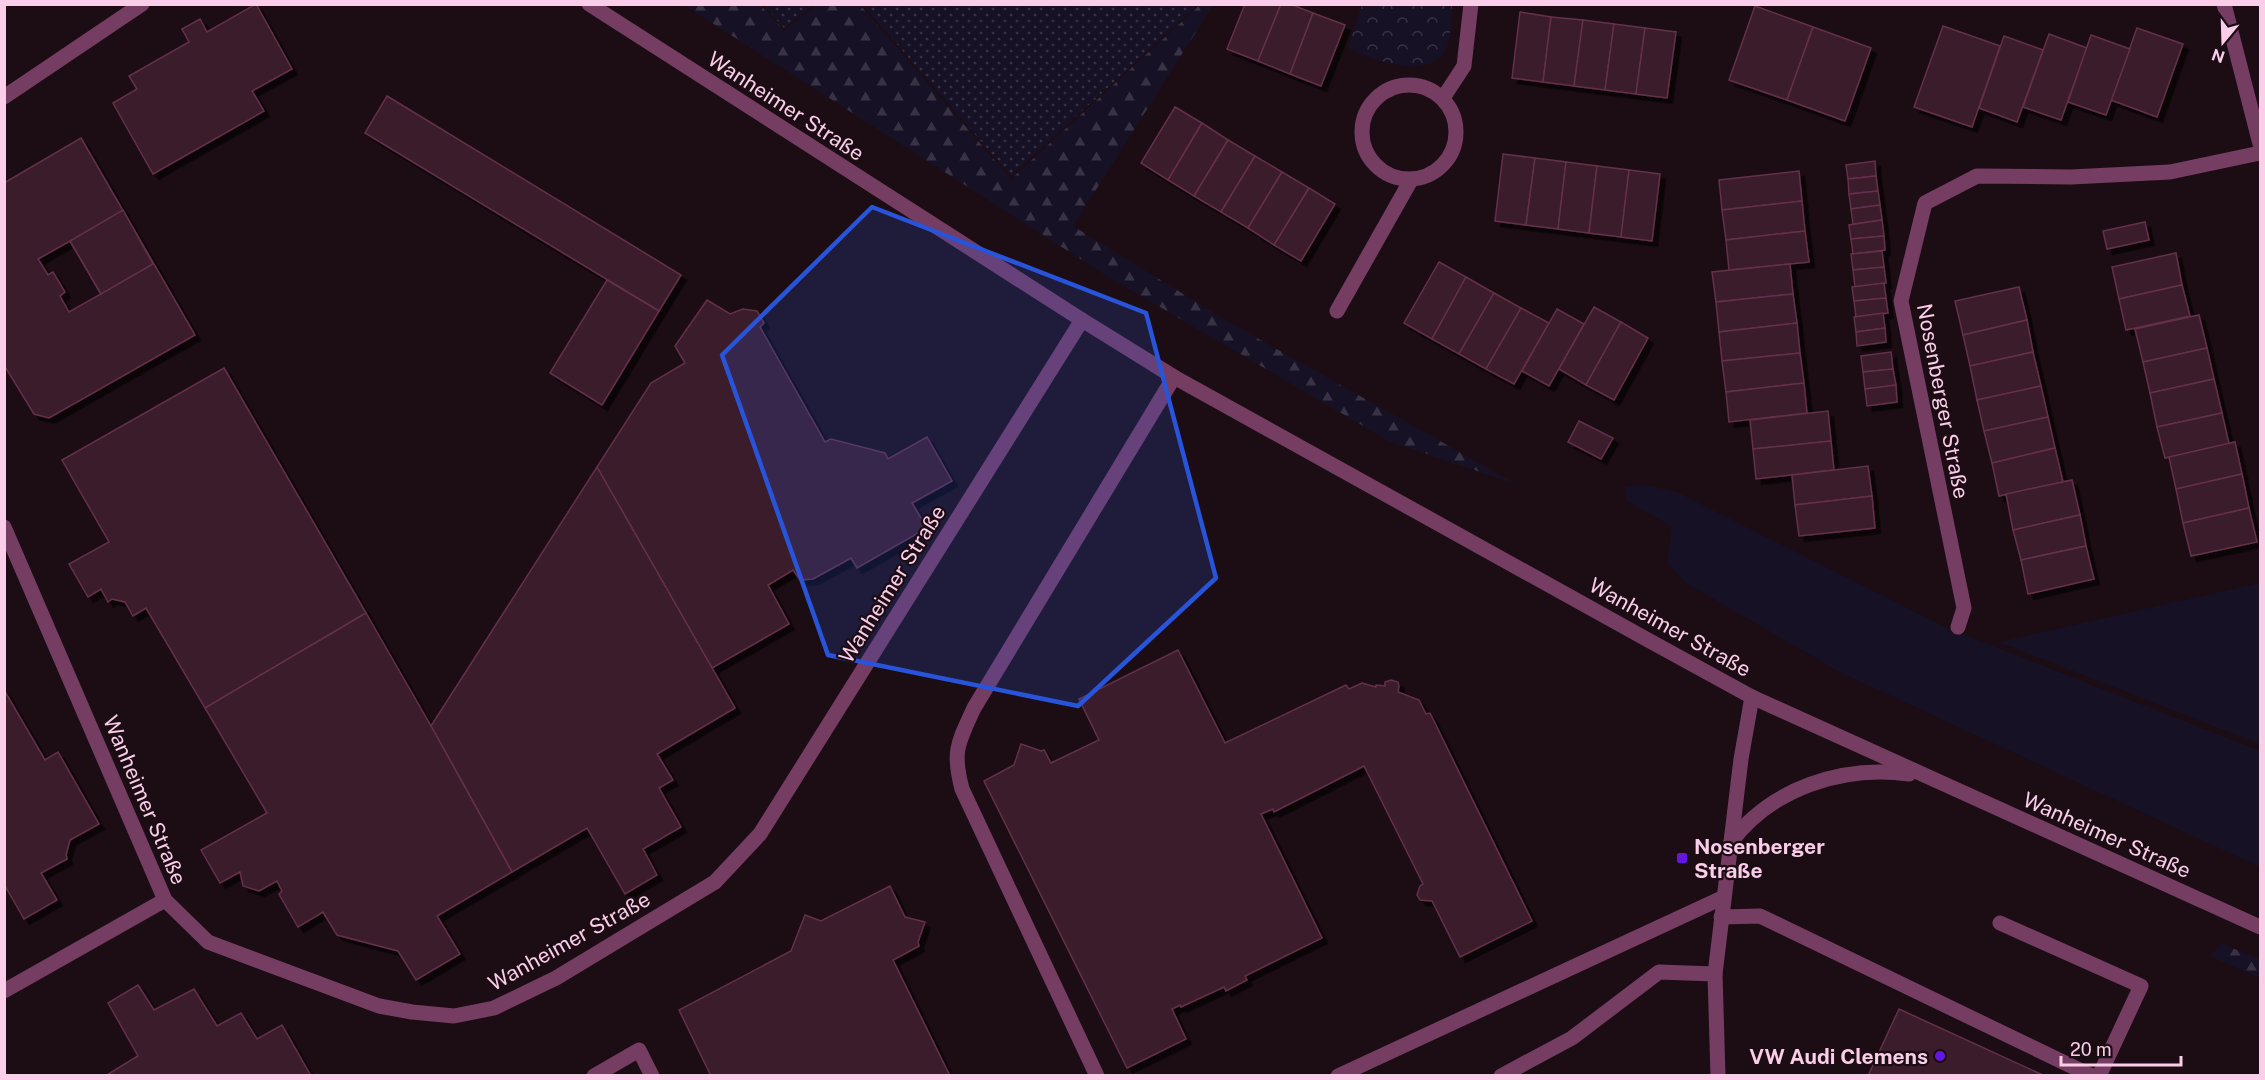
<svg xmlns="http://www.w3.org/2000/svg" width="2265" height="1080" font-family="'Public Sans',sans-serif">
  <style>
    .grass { fill: #161125 }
    .forest { fill: url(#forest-firs) }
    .park { fill: url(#park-crowns) }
    .garden { fill: url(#garden-dots) }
    .building { fill: #3b1b2b; stroke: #64304a; stroke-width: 1.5; fill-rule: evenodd; filter: url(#shadow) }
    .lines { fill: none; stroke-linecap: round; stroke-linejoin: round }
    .minor { stroke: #763d63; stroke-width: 15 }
    .marked { fill: #2854d9; fill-opacity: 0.2; stroke: #2854d9; stroke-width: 4.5; stroke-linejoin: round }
    .poi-dot { fill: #6518db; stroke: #1c0d15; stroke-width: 2 }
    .labels { text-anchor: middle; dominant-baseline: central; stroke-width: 4.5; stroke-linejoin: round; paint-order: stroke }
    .street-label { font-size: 21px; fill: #facde8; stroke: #1c0d15 }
    .poi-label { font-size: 21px; font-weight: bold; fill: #facde8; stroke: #1c0d15; text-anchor: start }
  </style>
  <defs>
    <pattern id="forest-firs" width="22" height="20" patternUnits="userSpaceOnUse" patternTransform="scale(1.5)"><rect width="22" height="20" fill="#161125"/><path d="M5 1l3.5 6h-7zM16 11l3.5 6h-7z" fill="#393245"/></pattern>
    <pattern id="park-crowns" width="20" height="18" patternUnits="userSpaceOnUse" patternTransform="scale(1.5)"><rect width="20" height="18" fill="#161125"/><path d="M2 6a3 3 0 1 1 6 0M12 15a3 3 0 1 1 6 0" fill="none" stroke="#393245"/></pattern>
    <pattern id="garden-dots" width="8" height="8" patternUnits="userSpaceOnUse" patternTransform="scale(1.5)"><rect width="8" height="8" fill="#161125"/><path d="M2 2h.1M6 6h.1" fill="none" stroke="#393245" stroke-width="1.8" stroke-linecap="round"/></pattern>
    <filter id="shadow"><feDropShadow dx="5.5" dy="5.5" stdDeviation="0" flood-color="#0009"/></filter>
  </defs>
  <rect width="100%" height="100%" fill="#1c0d15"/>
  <g class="grass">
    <polygon points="1646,485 1677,492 1947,628 2260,751 2260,867 1840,672 1686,583 1667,563 1672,527 1626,500 1625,486"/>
    <polygon points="2260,583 2260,744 1999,642"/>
  </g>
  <g class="forest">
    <polygon points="684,5 760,5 784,30 817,5 860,5 1011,179 1200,5 1213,5 1073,226 1227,321 1516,484 1389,441 1107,276"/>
    <polygon points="2222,944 2260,959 2260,978 2210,956"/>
  </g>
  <path class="park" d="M1362,5h90c-1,13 0,34 -7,46 -19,30 -73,8 -97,-3z"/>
  <g class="garden">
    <polygon points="763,5 814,5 784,28"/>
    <polygon points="863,5 1198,5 1011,176"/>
  </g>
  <g class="building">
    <polygon points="256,4 292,69 252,91 264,111 153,174 113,103 137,89 129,76 189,42 182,29 200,19 207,32"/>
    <polygon points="1245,4 1281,4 1258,61 1227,49"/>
    <polygon points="1281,4 1290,4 1313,13 1290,74 1258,61"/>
    <polygon points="1755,6 1813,27 1787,100 1729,80"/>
    <polygon points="1520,12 1551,17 1543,82 1512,78"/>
    <polygon points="1313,13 1345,25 1321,86 1290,74"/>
    <polygon points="1551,17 1583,20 1574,86 1543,82"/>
    <polygon points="1583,20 1614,24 1605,90 1574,86"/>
    <polygon points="1614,24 1645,28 1636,94 1605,90"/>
    <polygon points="1943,26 2000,46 1972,127 1914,107"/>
    <polygon points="1813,27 1871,48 1845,121 1787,100"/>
    <polygon points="1645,28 1676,32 1667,98 1636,94"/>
    <polygon points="2137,28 2183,44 2157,117 2111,100"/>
    <polygon points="2049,34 2087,48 2061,120 2023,107"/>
    <polygon points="2091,35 2130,49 2106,115 2068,102"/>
    <polygon points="2004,36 2043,50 2017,122 1979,108"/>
    <polygon points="387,96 681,275 659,311 365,133"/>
    <polygon points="1175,107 1202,123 1168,180 1141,163"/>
    <polygon points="1202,123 1228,140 1194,196 1168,180"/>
    <path d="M81,138l114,197 -146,83 -15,-4 -30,-49v-182zM70,241l31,53 -32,18 -9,-16 5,-4 -12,-20 -5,3 -10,-16z"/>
    <polygon points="1228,140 1255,156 1221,212 1194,196"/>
    <polygon points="1503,154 1535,158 1526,225 1495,221"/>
    <polygon points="1255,156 1282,172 1248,228 1221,212"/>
    <polygon points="1535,158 1566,162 1558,229 1526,225"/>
    <polygon points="1875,161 1876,176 1848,179 1846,165"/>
    <polygon points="1566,162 1597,166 1589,233 1558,229"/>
    <polygon points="1597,166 1629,170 1621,237 1589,233"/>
    <polygon points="1629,170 1660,174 1652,241 1621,237"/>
    <polygon points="1799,171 1802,201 1722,210 1719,180"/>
    <polygon points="1282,172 1309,188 1274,245 1248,228"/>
    <polygon points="1876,176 1878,191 1849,194 1848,179"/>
    <polygon points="1309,188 1335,204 1301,261 1274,245"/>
    <polygon points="1878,191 1880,205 1851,209 1849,194"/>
    <polygon points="1802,201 1805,231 1726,240 1722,210"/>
    <polygon points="1880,205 1882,220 1853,224 1851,209"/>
    <polygon points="123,210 153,264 101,294 70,241"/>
    <polygon points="1882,220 1884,236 1851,239 1849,225"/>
    <polygon points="2145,222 2149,240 2107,249 2103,231"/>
    <polygon points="1805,231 1809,262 1729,270 1726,240"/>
    <polygon points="1884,236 1885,250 1853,254 1851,239"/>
    <polygon points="1882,251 1884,267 1853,270 1851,254"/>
    <polygon points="2176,253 2182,285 2119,299 2112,267"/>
    <polygon points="1439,262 1466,277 1432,339 1404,323"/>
    <polygon points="1790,264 1793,294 1716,302 1712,272"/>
    <polygon points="1884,267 1886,283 1855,287 1853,270"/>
    <polygon points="1466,277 1494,293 1459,354 1432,339"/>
    <polygon points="607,280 659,311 602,405 550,373"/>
    <polygon points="1884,283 1886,298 1854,301 1852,287"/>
    <polygon points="2182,285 2190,316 2126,330 2119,299"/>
    <polygon points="2019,287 2027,320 1963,335 1955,301"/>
    <polygon points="1494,293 1521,308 1486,369 1459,354"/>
    <polygon points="1793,294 1797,323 1719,332 1716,302"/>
    <polygon points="1886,298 1888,313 1856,317 1854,301"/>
    <polygon points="707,300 730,314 743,309 757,311 764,323 760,327 825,442 831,439 885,453 888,459 927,437 952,481 912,503 927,528 857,568 851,558 813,579 800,580 793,570 768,585 789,624 712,668 597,467 651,383 685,363 675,346"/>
    <polygon points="1594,307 1621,322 1586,385 1559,369"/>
    <polygon points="1521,308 1549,323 1514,384 1486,369"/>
    <polygon points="1557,309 1584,324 1549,386 1522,371"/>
    <polygon points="1883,313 1885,328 1856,332 1854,317"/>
    <polygon points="2199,315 2207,348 2143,362 2135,329"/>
    <polygon points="2027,320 2033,352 1970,366 1963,335"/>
    <polygon points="1621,322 1648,338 1614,400 1586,385"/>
    <polygon points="1797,323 1800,353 1722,361 1719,332"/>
    <polygon points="1885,328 1886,342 1857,346 1856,332"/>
    <polygon points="2207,348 2214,379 2150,393 2143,362"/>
    <polygon points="1891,352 1893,369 1863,372 1861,356"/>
    <polygon points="2033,352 2041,386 1977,400 1970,366"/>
    <polygon points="1800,353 1804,383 1726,392 1722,361"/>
    <polygon points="224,368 366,613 205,708 146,608 133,616 125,602 112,599 108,602 101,589 88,597 69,564 109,542 62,460"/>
    <polygon points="1893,369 1896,385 1865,389 1863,372"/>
    <polygon points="2214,379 2222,413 2157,427 2150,393"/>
    <polygon points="1804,383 1807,413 1729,422 1726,392"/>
    <polygon points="1896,385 1897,402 1867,406 1865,389"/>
    <polygon points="2041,386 2048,417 1984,431 1977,400"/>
    <polygon points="1828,411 1831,441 1753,449 1750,420"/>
    <polygon points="2222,413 2229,444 2165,458 2157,427"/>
    <polygon points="2048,417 2055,448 1992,463 1984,431"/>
    <polygon points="1579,421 1613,438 1601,459 1568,442"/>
    <polygon points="1831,441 1834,470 1756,479 1753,449"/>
    <polygon points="2235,442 2242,474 2176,489 2169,457"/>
    <polygon points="2055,448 2063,482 1999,496 1992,463"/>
    <polygon points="1868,466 1872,496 1795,505 1792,475"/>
    <polygon points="597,467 735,708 657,754 673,780 659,788 681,827 643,849 657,875 625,894 587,828 512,872 431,726"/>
    <polygon points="2242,474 2249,508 2183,523 2176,489"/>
    <polygon points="2072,480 2080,515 2013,530 2006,494"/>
    <polygon points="1872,496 1875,528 1799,536 1795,505"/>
    <polygon points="2249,508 2257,542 2191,556 2183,523"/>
    <polygon points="2080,515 2086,546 2021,560 2013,530"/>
    <polygon points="2086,546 2094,579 2028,594 2021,560"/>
    <polygon points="366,613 431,726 512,872 437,916 460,954 416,980 398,951 337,935 323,912 298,927 279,894 282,891 277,881 259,891 243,886 240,872 220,883 201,850 267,813 205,708"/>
    <polygon points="1178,650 1225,743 1346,685 1349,689 1362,683 1376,687 1376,685 1385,686 1385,682 1391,680 1398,682 1399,686 1398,692 1419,700 1426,714 1430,713 1532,921 1460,957 1432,901 1420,900 1417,895 1420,886 1423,884 1364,766 1274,812 1273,809 1261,814 1322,938 1245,976 1247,980 1226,991 1224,987 1181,1007 1180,1005 1172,1009 1186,1039 1127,1068 984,781 1014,765 1021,744 1041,751 1044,750 1051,763 1099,740 1079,699"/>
    <polygon points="4,690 45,760 58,752 99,824 70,840 66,855 67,859 41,873 57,900 24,919 4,884"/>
    <polygon points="890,886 905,917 925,922 918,942 919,946 893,960 950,1076 711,1076 679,1010 791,951 805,915 821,921"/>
    <polygon points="138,985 154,1010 194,989 217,1026 241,1013 257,1039 282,1025 311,1076 105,1076 138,1056 108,1003"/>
    <polygon points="1899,1009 2045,1076 1868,1076"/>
  </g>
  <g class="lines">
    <g class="minor">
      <polyline points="589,4 1082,320 1174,377 1648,640 1752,697 2260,927"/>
      <polyline points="2224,4 2260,144"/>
      <circle cx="1409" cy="132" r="47"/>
      <polyline points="4,97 142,4"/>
      <polyline points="1443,98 1464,66 1471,4"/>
      <polyline points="1337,311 1411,180"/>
      <polyline points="4,527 165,900 208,942 379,1006 412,1012 454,1016 494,1008 556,978 715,882 760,834 1082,320"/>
      <polyline points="1958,627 1964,608 1901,301 1925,203 1977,176 2071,177 2170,172 2260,153"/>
      <path d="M1731,842c41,-54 111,-77 178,-68"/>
      <polyline points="1721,917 1760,916 2092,1076"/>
      <polyline points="2000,923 2141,986 2099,1076"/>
      <polyline points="4,991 165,900"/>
      <polyline points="594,1076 639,1050 652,1076"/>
      <path d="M1097,1076l-135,-287c-10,-38 -4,-46 12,-81l200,-331"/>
      <polyline points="1338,1076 1724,897"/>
      <polyline points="1501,1076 1572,1038 1659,972 1715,974"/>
      <polyline points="1718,1076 1715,974 1741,759 1752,697"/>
    </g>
  </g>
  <path class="marked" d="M872,207l274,106 70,265 -138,128 -250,-51 -106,-300z"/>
  <g class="poi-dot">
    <rect x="1676" y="852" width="12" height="12" rx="3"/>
    <circle cx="1940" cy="1056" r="6"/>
  </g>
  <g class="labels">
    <g class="street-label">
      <text transform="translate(786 106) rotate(33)">Wanheimer Straße</text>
      <text transform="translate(1943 401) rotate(79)">Nosenberger Straße</text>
      <text transform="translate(892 584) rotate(-58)">Wanheimer Straße</text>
      <text transform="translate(1670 627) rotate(29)">Wanheimer Straße</text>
      <text transform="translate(145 800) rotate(67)">Wanheimer Straße</text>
      <text transform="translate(2107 835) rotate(24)">Wanheimer Straße</text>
      <text transform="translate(569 941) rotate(-29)">Wanheimer Straße</text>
    </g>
    <g class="poi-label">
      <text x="1694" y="846">Nosenberger<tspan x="1694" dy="24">Straße</tspan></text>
      <text x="1928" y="1056" text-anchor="end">VW Audi Clemens</text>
    </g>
  </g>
  <rect width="2265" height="1080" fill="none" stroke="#facde8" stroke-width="12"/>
  <g transform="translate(2223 42) rotate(199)" stroke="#1c0d15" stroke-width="4.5" paint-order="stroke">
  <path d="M0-4.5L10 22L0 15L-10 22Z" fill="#facde8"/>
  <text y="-9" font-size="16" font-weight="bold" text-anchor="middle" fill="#facde8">N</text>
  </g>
  <path d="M2061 1056v9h120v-9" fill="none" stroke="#facde8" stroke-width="3"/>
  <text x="2070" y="1056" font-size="18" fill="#facde8" stroke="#1c0d15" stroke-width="4.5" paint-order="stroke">20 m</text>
</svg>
